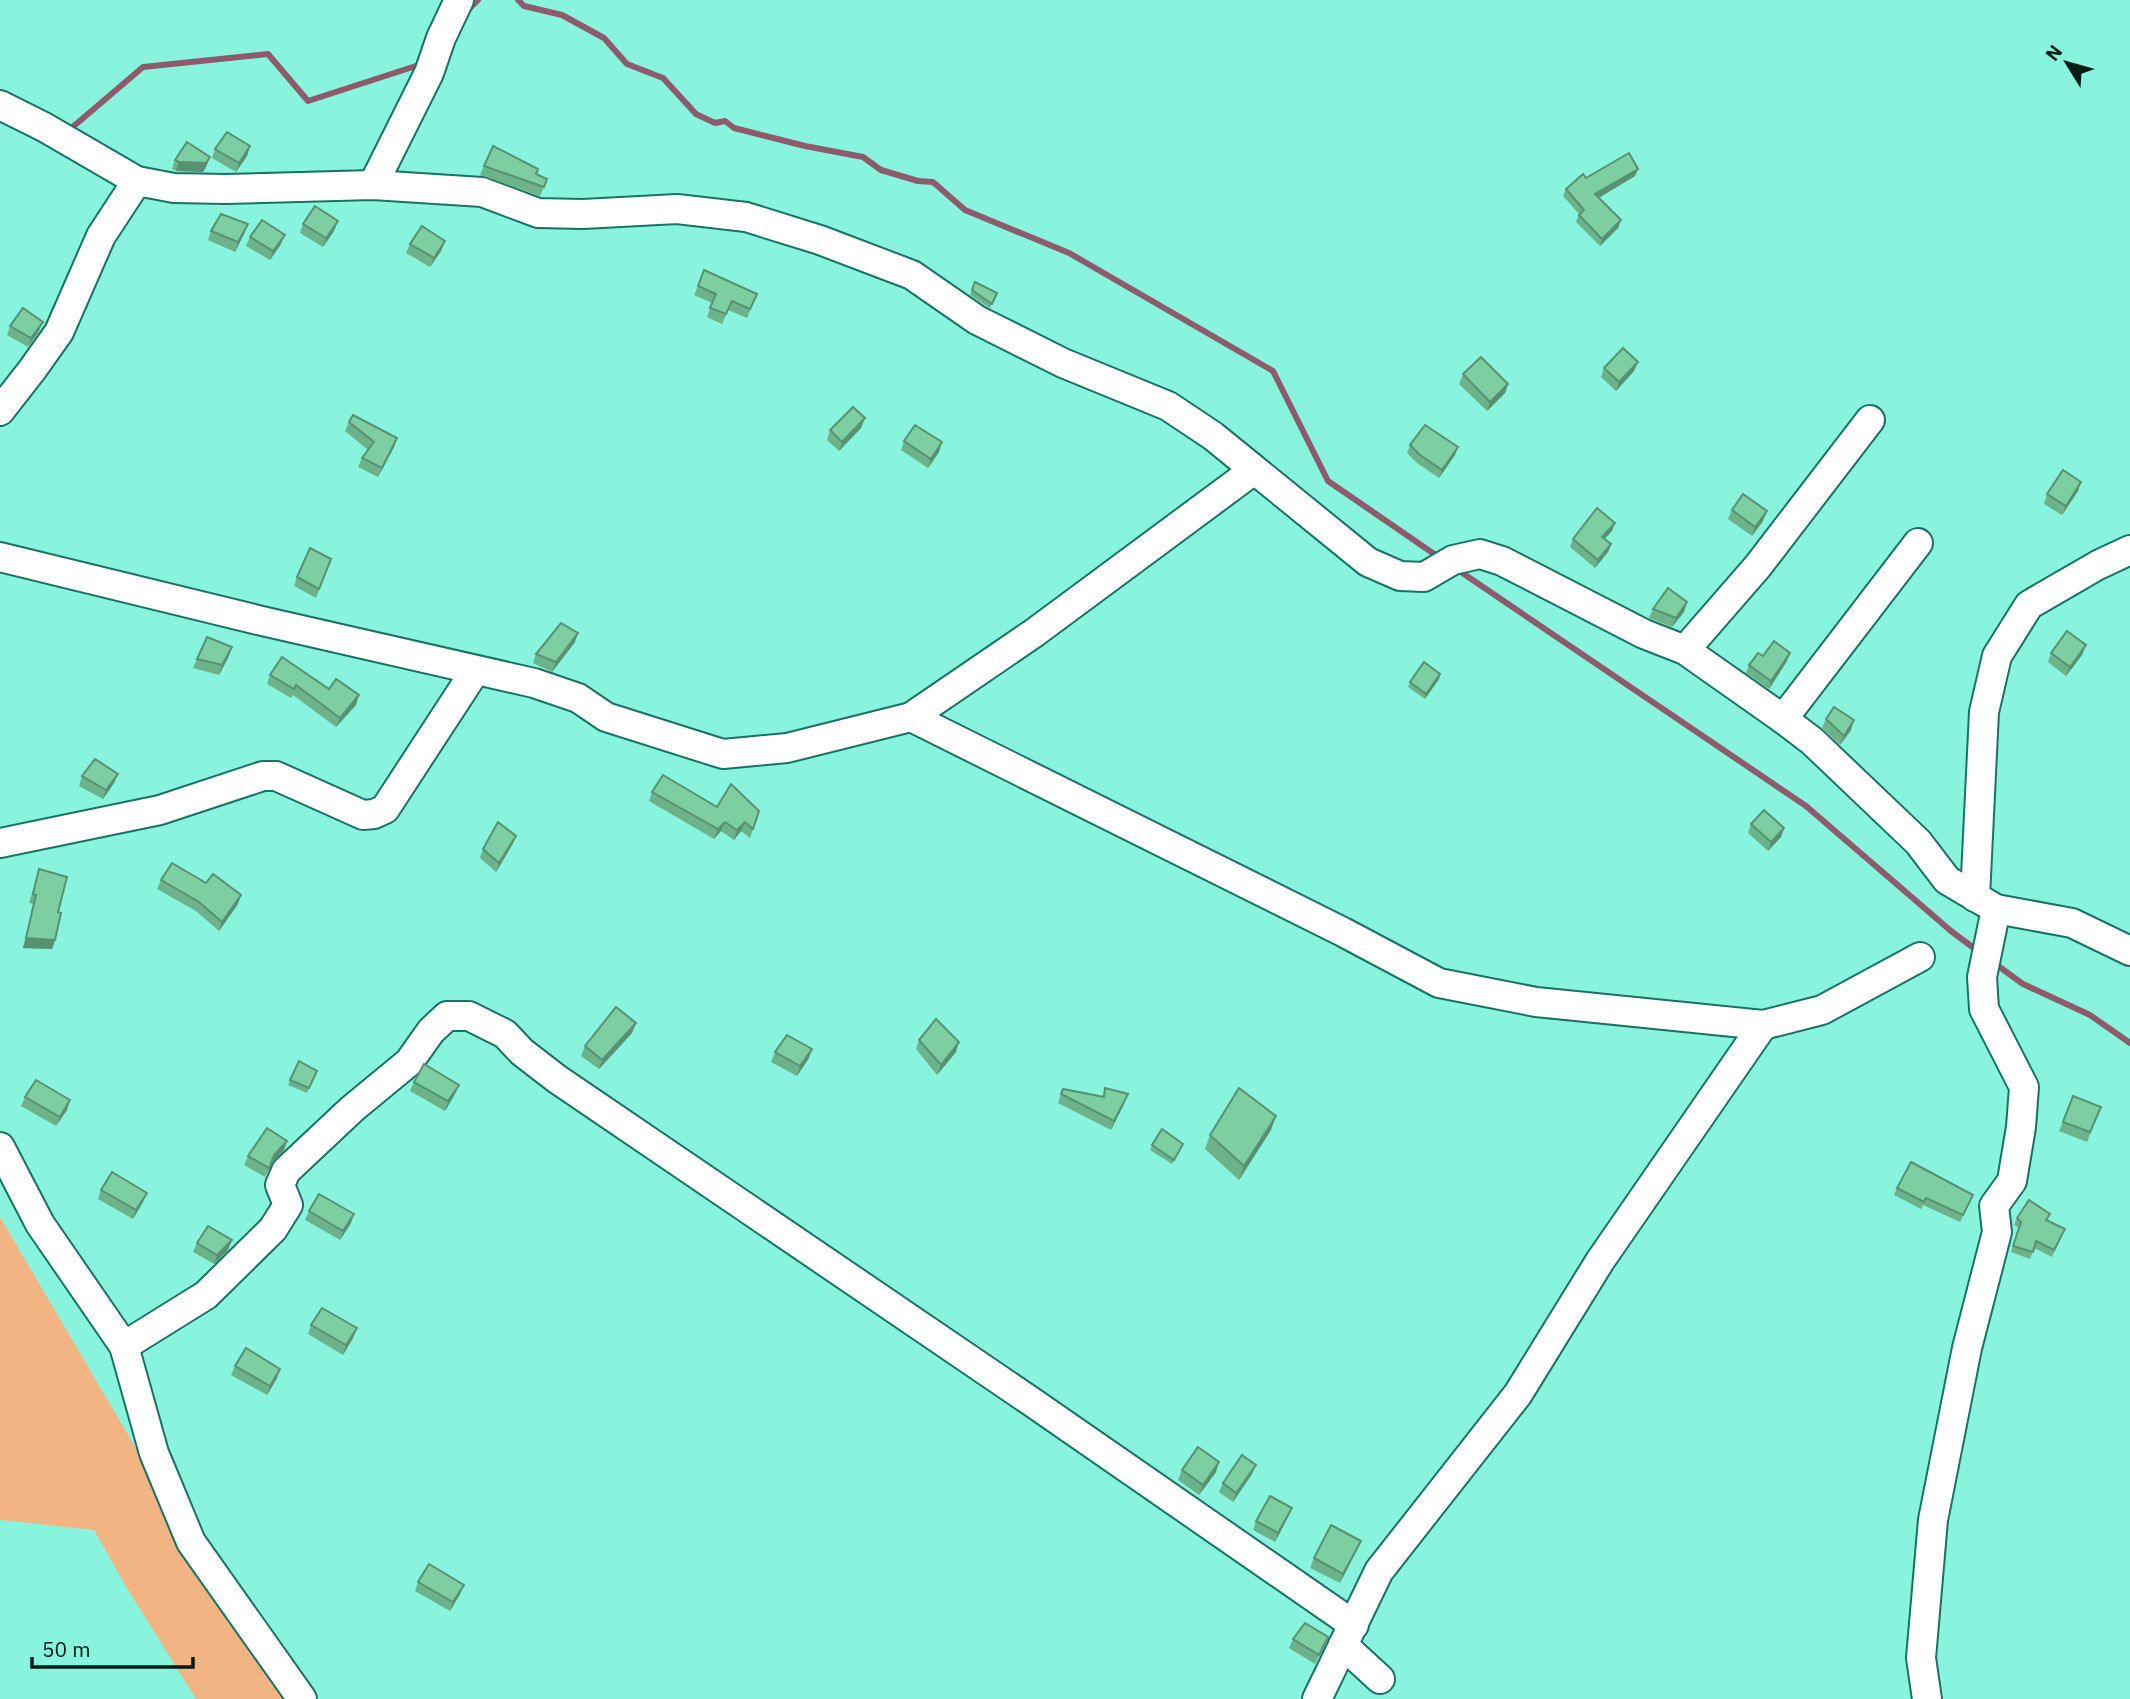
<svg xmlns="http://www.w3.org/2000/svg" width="2130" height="1699" font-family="'IBM Plex Sans',sans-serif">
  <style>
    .green { fill: #f3b483 }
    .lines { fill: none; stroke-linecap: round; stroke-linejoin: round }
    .stream { stroke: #8e5b6d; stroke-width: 6 }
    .minor-casing { stroke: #197264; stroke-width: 32 }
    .minor { stroke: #fff; stroke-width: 28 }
    .wall { fill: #6cb28b }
    .shaded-wall { fill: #589171 }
    .building { fill: #7dcfa2; stroke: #589171; stroke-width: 2 }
  </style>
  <rect width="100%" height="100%" fill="#89f4de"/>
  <polygon class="green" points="0,1217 191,1542 302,1699 196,1699 125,1585 94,1530 0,1520"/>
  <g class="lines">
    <g class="stream">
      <polyline points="518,0 524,6 562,15 604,38 627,64 663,78 696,114 715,123 725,121 734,128 805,146 863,157 881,170 918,181 933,182 965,210 1069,253 1273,371 1328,481 1440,558"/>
      <polyline points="467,11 478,0"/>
      <polyline points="68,131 143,67 268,54 308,101 422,64"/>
      <polyline points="1455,568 1806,806 1951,931 1979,952"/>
      <polyline points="1994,963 2023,984 2090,1015 2130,1043"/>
    </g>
    <defs>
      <g id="minor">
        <polyline points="0,105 44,127 137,181"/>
        <polyline points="373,185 429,73 441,38 459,0"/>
        <polyline points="0,411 32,370 59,332 101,236 137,181 174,188 225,189 373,185 482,192 538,213 583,214 677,209 746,217 820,240 912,275 977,320 1063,363 1168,406 1213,436 1368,562 1400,576 1424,577 1453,560 1480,554 1502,561 1644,634 1685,650 1783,719 1812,741 1918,842 1947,880 1996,909 2072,923 2130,951"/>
        <polyline points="0,557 262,621 534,683 578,698 606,717 723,754 787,748 911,717 1034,633 1254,470"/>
        <polyline points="1685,650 1758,566 1870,420"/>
        <polyline points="911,717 1343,932 1439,983 1536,1002 1763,1025 1822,1010 1920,957"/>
        <polyline points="1783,719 1918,543"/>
        <polyline points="0,843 160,810 263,776 276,776 363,815 374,814 385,809 475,671"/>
        <polyline points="1975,897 1984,712 1997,656 2029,605 2098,565 2130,550"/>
        <polyline points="0,1147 40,1224 124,1346 154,1453 191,1542 302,1699"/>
        <polyline points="124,1346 206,1295 273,1229 288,1205 280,1185 286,1171 352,1109 409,1062 431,1031 447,1016 469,1016 505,1034 522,1052 557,1079 1032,1402 1354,1625"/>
        <polyline points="1343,1645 1380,1679"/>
        <polyline points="1317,1699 1379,1571 1518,1394 1600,1261 1763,1025"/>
        <polyline points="1927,1699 1921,1658 1933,1520 1967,1348 1997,1232 1994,1206 2012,1181 2021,1127 2024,1087 1984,1009 1982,977 1996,909"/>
      </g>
    </defs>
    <use href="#minor" class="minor-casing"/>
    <use href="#minor" class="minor"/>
  </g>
  <g class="wall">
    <polygon points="250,146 247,156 236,172 212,158 215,149"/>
    <polygon points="210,157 206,167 203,172 176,171 172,169 175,160"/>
    <polygon points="484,166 536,174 547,179 540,196 480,175"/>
    <polygon points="1635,176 1599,198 1621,220 1618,228 1600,246 1576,222 1579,214 1563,196 1566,189 1586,178"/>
    <polygon points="248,224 244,234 235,252 208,240 211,231"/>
    <polygon points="303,224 334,231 323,247 300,233"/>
    <polygon points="250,237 281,244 270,260 246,246"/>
    <polygon points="445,241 441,251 430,267 406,253 410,244"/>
    <polygon points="975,282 997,293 990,308 970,295"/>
    <polygon points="698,286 757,294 747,318 728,310 722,324 707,317 712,303 694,295"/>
    <polygon points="10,326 39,331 28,347 7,335"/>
    <polygon points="1604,368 1634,371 1616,391 1601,377"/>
    <polygon points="1463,374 1508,384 1505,393 1487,411 1459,384"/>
    <polygon points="349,422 397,438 394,447 378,477 358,467 362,458 368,450 345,431"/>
    <polygon points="861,428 839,451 827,440 830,430"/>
    <polygon points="904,441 939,452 928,468 901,450"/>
    <polygon points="1410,445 1455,455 1439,478 1417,463 1407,453"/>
    <polygon points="2081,482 2078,491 2062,515 2044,504 2047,494"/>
    <polygon points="1732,510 1763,521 1752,536 1728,519"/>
    <polygon points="1615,523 1612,531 1604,539 1611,544 1608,552 1595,568 1570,547 1573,539"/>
    <polygon points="331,559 316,598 294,586 297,577"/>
    <polygon points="1687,602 1684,612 1672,627 1649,618 1653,609"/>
    <polygon points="575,642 552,672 533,663 536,654"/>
    <polygon points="2051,653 2082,655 2066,676 2048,662"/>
    <polygon points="229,656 219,675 193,668 197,659"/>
    <polygon points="1763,656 1787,661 1769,689 1746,673 1749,665"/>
    <polygon points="1440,674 1439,679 1425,699 1408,687 1410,682"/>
    <polygon points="270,675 329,689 356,705 336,727 293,695 291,698 267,684"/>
    <polygon points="1826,719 1851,730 1840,745 1822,728"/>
    <polygon points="82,776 114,783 103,799 79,786"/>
    <polygon points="652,792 717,807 759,811 750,838 741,831 734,840 721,831 714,839 649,801"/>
    <polygon points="1751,824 1784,828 1781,837 1768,851 1748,833"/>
    <polygon points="516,836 512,845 496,872 480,858 483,849"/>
    <polygon points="39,869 58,912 55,940 52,949 23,948 33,904 29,903"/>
    <polygon points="161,880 206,883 238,904 219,931 196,911 157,889"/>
    <polygon points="636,1023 632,1033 599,1069 581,1056 585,1046"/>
    <polygon points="919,1040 956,1052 937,1075 916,1049"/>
    <polygon points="775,1052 809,1058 797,1076 771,1062"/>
    <polygon points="317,1071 307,1093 288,1085 290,1080"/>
    <polygon points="414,1082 459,1085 455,1094 445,1111 410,1091"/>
    <polygon points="1105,1088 1124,1104 1111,1130 1058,1103 1063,1089 1102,1097"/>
    <polygon points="2073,1096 2101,1107 2087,1142 2059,1131"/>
    <polygon points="25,1097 67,1110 56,1126 21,1106"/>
    <polygon points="1271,1130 1239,1180 1205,1149 1210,1135"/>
    <polygon points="287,1141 284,1150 271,1164 265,1177 244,1165 248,1156"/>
    <polygon points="1183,1144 1172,1164 1150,1150 1152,1145"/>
    <polygon points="1897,1188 1973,1195 1960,1222 1923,1205 1921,1209 1894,1195"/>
    <polygon points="101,1190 143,1202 133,1219 98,1199"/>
    <polygon points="309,1211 351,1223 340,1240 305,1220"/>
    <polygon points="2017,1218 2047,1221 2062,1236 2052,1257 2034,1248 2030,1259 2011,1252 2019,1228 2014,1225"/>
    <polygon points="197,1243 228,1250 214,1264 193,1252"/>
    <polygon points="311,1325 357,1328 353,1338 343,1355 308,1334"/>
    <polygon points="235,1366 277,1378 267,1395 231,1375"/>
    <polygon points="1182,1470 1216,1472 1199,1495 1178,1480"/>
    <polygon points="1252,1474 1233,1502 1219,1492 1223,1483"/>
    <polygon points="1292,1508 1288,1517 1275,1542 1253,1530 1256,1521"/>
    <polygon points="1361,1541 1357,1550 1340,1583 1310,1568 1314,1558"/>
    <polygon points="418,1582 460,1594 450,1611 415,1591"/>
    <polygon points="1293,1639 1324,1646 1315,1664 1289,1648"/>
  </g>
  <g class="shaded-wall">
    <polygon points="250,146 247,156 236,172 239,163"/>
    <polygon points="210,157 206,167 203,172 176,171 179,162"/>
    <polygon points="1638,169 1635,176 1593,201 1595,194"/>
    <polygon points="1621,220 1618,228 1600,246 1602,239"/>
    <polygon points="338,221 334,231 323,247 326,238"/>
    <polygon points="248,224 244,234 235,252 238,242"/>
    <polygon points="285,235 281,244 270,260 273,251"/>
    <polygon points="445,241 441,251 430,267 434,258"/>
    <polygon points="43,322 39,331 28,347 31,338"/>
    <polygon points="1638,362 1634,371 1616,391 1619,382"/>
    <polygon points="1508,384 1505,393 1487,411 1490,402"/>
    <polygon points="865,418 861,428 839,451 842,442"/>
    <polygon points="397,438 394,447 378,477 382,468"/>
    <polygon points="942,442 939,452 928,468 931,459"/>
    <polygon points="1458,447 1455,455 1439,478 1442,470"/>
    <polygon points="2081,482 2078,491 2062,515 2066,506"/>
    <polygon points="1767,511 1763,521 1752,536 1755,527"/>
    <polygon points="1615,523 1612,531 1599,545 1602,537"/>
    <polygon points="1611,544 1608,552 1595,568 1598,560"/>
    <polygon points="1687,602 1684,612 1672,627 1676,618"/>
    <polygon points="578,633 575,642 552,672 556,662"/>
    <polygon points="2086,645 2082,655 2066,676 2070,667"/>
    <polygon points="232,647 229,656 219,675 222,665"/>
    <polygon points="1790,653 1787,661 1769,689 1771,681"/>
    <polygon points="1440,674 1439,679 1425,699 1426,694"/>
    <polygon points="359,695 356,705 336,727 340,718"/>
    <polygon points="1854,720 1851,730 1840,745 1844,736"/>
    <polygon points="118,774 114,783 103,799 106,790"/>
    <polygon points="725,822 721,831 714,839 718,829"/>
    <polygon points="745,822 741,831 734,840 737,830"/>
    <polygon points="1784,828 1781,837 1768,851 1771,842"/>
    <polygon points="516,836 512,845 496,872 499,863"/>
    <polygon points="241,895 238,904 219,931 222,922"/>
    <polygon points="26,938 55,940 52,949 23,948"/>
    <polygon points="636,1023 632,1033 599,1069 602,1060"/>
    <polygon points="959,1042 956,1052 937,1075 941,1065"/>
    <polygon points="812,1049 809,1058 797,1076 800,1066"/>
    <polygon points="459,1085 455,1094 445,1111 448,1101"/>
    <polygon points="1128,1094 1124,1104 1111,1130 1114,1121"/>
    <polygon points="70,1100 67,1110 56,1126 60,1117"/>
    <polygon points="1276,1116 1271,1130 1239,1180 1244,1166"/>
    <polygon points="287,1141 284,1150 271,1164 265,1177 274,1155"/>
    <polygon points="147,1193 143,1202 133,1219 136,1210"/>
    <polygon points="354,1214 351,1223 340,1240 343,1231"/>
    <polygon points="232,1240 228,1250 214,1264 217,1255"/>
    <polygon points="357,1328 353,1338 343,1355 346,1345"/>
    <polygon points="280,1369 277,1378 267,1395 270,1386"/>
    <polygon points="1219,1462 1216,1472 1199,1495 1203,1485"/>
    <polygon points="1256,1465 1252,1474 1233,1502 1236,1493"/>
    <polygon points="1292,1508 1288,1517 1275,1542 1278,1533"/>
    <polygon points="1361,1541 1357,1550 1340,1583 1343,1574"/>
    <polygon points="464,1585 460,1594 450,1611 453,1602"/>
  </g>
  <g class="building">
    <polygon points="227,132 250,146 239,163 215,149"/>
    <polygon points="187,142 210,157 206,163 179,162 175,160"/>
    <polygon points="493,146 538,169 536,174 547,179 544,187 484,166"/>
    <polygon points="1629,153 1638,169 1595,194 1621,220 1602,239 1579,215 1584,210 1566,189 1583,174 1586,178"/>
    <polygon points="315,206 338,221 326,238 303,224"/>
    <polygon points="221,214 248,224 238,242 211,231"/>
    <polygon points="262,220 285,235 273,251 250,237"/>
    <polygon points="422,226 445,241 434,258 410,244"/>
    <polygon points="704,270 757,294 750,309 732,301 726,314 710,308 716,294 698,286"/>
    <polygon points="975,282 997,293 992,304 972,290"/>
    <polygon points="23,308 43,322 31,338 10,326"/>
    <polygon points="1623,348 1638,362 1619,382 1604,368"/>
    <polygon points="1481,357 1508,384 1490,402 1463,374"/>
    <polygon points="853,407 865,418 842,442 830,430"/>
    <polygon points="353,415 397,438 382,468 362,458 374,442 349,422"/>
    <polygon points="915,425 942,442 931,459 904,441"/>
    <polygon points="1425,425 1458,447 1442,470 1420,455 1410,445"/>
    <polygon points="2063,470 2081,482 2066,506 2047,494"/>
    <polygon points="1743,494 1767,511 1755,527 1732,510"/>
    <polygon points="1597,508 1615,523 1602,537 1611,544 1598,560 1573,539"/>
    <polygon points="310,548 331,559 319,589 297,577"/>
    <polygon points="1668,588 1687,602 1676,618 1653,609"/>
    <polygon points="561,623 578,633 556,662 536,654"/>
    <polygon points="2067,631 2086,645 2070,667 2051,653"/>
    <polygon points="207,637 232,647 222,665 197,659"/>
    <polygon points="1774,641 1790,653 1771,681 1749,665 1758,653 1763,656"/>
    <polygon points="282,657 329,689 336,679 359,695 340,718 296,685 294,689 270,675"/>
    <polygon points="1424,662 1440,674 1426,694 1410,682"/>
    <polygon points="1834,707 1854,720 1844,736 1826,719"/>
    <polygon points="95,759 118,774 106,790 82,776"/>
    <polygon points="663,775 717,807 731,784 759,811 753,829 745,822 737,830 725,822 718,829 652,792"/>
    <polygon points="1764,810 1784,828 1771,842 1751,824"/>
    <polygon points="498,822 516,836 499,863 483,849"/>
    <polygon points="172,863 206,883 213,874 241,895 222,922 199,902 161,880"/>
    <polygon points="39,869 67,877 58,912 61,913 55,940 26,938 36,895 33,894"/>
    <polygon points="616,1007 636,1023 602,1060 585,1046"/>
    <polygon points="936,1019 959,1042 941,1065 919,1040"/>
    <polygon points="787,1035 812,1049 800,1066 775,1052"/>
    <polygon points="299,1061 317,1071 309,1088 290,1080"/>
    <polygon points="424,1064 459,1085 448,1101 414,1082"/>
    <polygon points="36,1080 70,1100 60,1117 25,1097"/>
    <polygon points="1105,1088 1128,1094 1114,1121 1061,1094 1063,1089 1104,1097"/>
    <polygon points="1239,1088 1276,1116 1244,1166 1210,1135"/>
    <polygon points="2073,1096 2101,1107 2090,1132 2063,1122"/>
    <polygon points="267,1128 287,1141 274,1155 269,1168 248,1156"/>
    <polygon points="1162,1129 1183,1144 1174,1160 1152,1145"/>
    <polygon points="1911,1162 1973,1195 1963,1215 1926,1198 1924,1202 1897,1188"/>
    <polygon points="112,1172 147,1193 136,1210 101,1190"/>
    <polygon points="319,1194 354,1214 343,1231 309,1211"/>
    <polygon points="2029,1200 2050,1214 2046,1220 2065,1229 2054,1250 2036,1241 2033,1252 2013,1246 2021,1222 2017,1218"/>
    <polygon points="208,1226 232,1240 217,1255 197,1243"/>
    <polygon points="322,1308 357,1328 346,1345 311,1325"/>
    <polygon points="246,1348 280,1369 270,1386 235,1366"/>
    <polygon points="1198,1447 1219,1462 1203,1485 1182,1470"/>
    <polygon points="1242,1455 1256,1465 1236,1493 1223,1483"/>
    <polygon points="1270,1496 1292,1508 1278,1533 1256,1521"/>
    <polygon points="1331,1525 1361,1541 1343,1574 1314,1558"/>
    <polygon points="429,1564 464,1585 453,1602 418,1582"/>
    <polygon points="1305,1623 1328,1637 1319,1655 1293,1639"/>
  </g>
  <g transform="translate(2067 63) rotate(307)" stroke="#89f4de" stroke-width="5" paint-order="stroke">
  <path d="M0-5L12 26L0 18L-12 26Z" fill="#041b16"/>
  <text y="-10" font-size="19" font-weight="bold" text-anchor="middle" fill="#041b16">N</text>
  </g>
  <path d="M32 1657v10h161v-10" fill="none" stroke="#041b16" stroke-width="3.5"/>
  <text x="42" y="1657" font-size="21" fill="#041b16" stroke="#89f4de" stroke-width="5" paint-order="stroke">50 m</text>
</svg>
